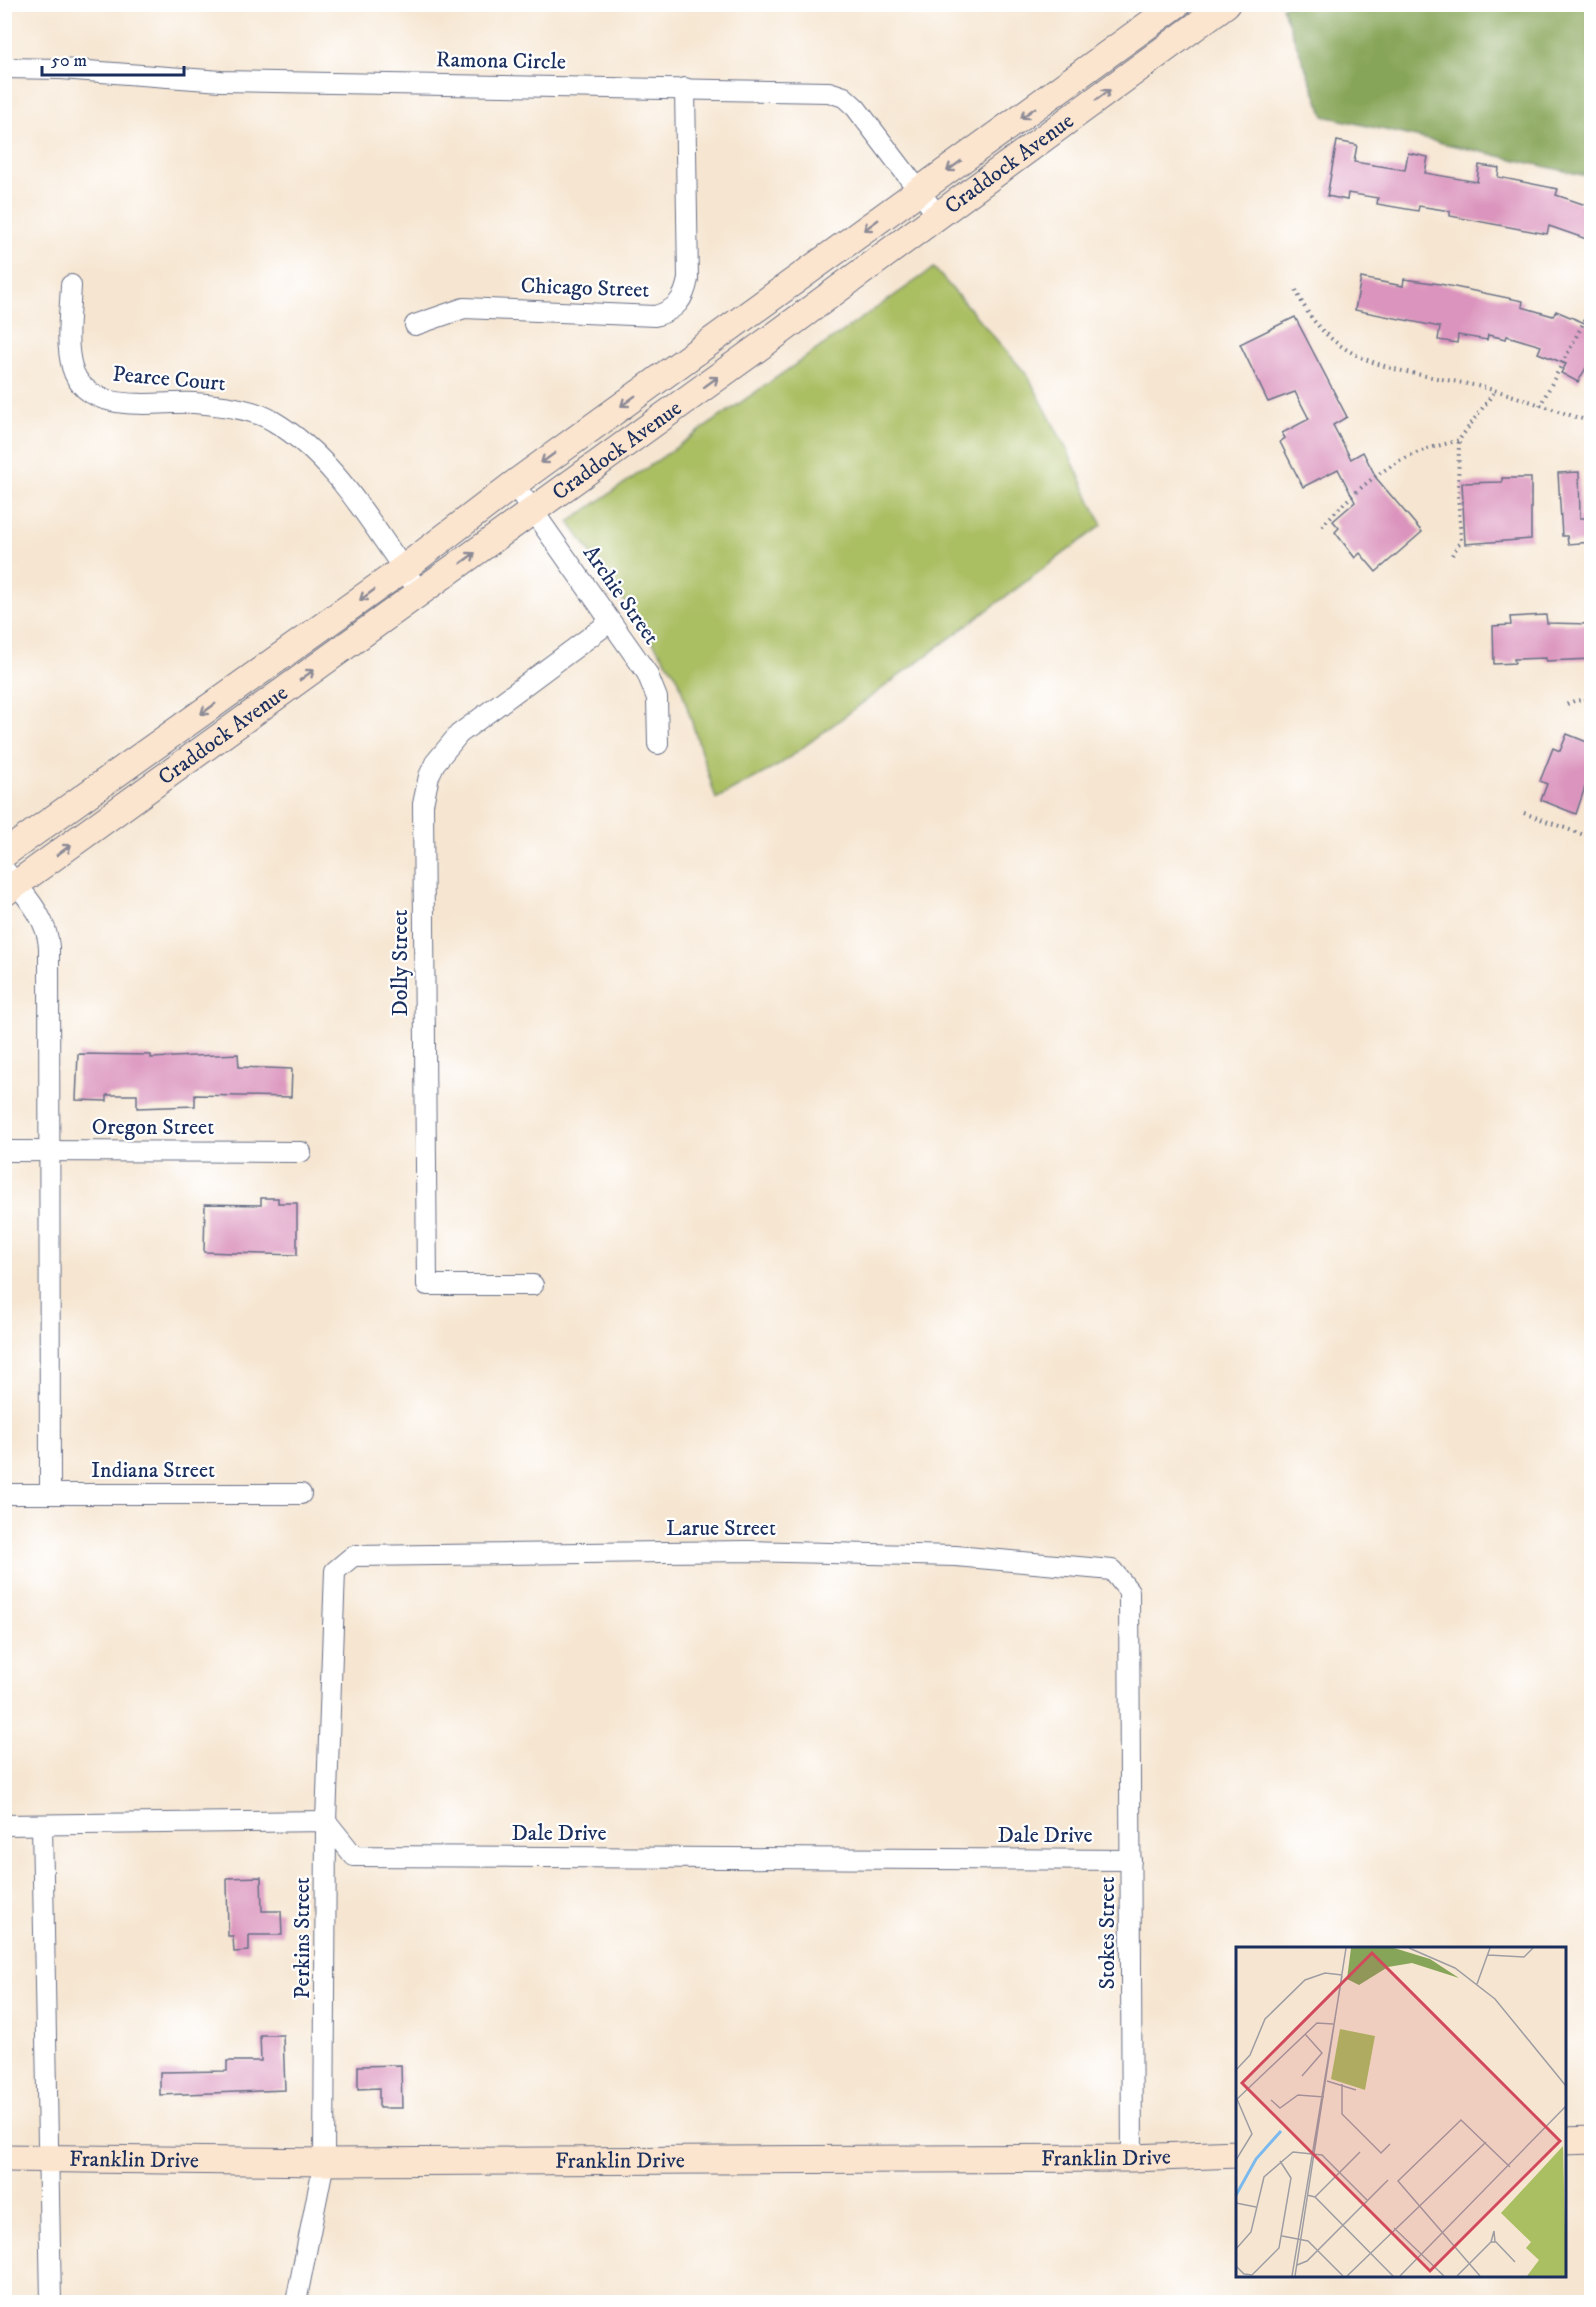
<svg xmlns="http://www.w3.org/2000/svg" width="1596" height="2307" font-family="'IM FELL DW Pica',serif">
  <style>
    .green { fill: #aabe62; stroke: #627660; stroke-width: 1.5 }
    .forest { fill: #87a558; stroke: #516a5b; stroke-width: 1.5 }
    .building { fill: #db94bd }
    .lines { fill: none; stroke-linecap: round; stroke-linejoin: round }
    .street-casing { stroke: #686f86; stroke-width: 22 }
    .secondary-casing { stroke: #686f86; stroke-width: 29 }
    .path { stroke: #686f86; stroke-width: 4; stroke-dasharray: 1.5 4.5; stroke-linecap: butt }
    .street { stroke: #fff; stroke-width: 20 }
    .secondary { stroke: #fce5cf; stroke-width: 27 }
    .oneway { stroke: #8c8a96 }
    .labels { text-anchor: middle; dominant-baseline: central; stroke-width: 4.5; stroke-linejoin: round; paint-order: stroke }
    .street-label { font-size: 22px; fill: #1b2f5e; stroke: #fff }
    .inset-river { fill: none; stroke: #7bb9ee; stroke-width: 3 }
    .inset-road { fill: none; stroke: #9e9da3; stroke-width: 1.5 }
    .view { fill: #d1495b; fill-opacity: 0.15; stroke: #d1495b; stroke-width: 3 }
    .inset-edge { fill: none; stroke: #1b2f5e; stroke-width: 3 }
  </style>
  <rect width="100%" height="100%" fill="#fff"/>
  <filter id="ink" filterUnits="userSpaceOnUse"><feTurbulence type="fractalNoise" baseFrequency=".0167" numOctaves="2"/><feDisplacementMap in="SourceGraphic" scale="12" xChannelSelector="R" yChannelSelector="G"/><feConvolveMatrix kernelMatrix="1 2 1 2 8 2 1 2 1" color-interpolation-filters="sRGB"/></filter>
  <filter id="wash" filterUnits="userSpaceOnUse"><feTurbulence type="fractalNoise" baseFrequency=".008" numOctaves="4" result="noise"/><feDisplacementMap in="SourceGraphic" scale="24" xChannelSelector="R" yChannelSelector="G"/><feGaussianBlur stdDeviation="1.35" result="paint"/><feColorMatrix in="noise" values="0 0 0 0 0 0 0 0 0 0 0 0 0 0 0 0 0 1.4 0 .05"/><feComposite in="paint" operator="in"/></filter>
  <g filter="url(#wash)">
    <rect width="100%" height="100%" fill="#f6e6d1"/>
    <polygon class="green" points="934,268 1028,376 1068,452 1102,525 779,765 716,799 678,678 569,522"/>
    <polygon class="forest" points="1285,5 1591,5 1591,177 1324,116 1282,7"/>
    <g id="blocks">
      <g class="building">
        <polygon points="1337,141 1357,145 1354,162 1405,170 1408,153 1428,157 1425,173 1477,182 1479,165 1499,168 1498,177 1558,189 1556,195 1592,207 1592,241 1549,226 1547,234 1450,216 1450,211 1419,206 1418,211 1377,204 1378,198 1348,193 1347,200 1327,196"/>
        <polygon points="1361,278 1403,286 1404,279 1440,284 1523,301 1522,307 1553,316 1556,311 1592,326 1592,357 1578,382 1561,373 1566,364 1538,353 1541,346 1507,336 1506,339 1488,335 1487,340 1458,335 1457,343 1438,340 1440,327 1355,310"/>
        <polygon points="1295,317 1347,417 1333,425 1351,459 1363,452 1377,479 1422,532 1376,572 1360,553 1355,558 1335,532 1339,528 1333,521 1355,502 1338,469 1303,487 1280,442 1285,438 1282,433 1309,419 1295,392 1268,402 1240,344"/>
        <polygon points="1579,472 1580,518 1592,518 1592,542 1568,544 1567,536 1562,536 1558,473"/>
        <polygon points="1502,478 1531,478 1531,539 1465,544 1462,483 1502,482"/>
        <polygon points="1546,615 1547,623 1592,624 1592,659 1546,661 1546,658 1514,659 1515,663 1494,664 1493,626 1511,625 1510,617"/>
        <polygon points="1567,734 1592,744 1592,766 1576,814 1541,800 1547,784 1540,781 1553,748 1560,751"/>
        <polygon points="78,1054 151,1055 151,1058 238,1054 239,1067 292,1069 291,1097 195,1095 195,1106 137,1108 137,1095 107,1095 107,1101 76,1100"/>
        <polygon points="261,1198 278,1198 278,1203 297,1203 297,1255 204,1252 205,1204 261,1205"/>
        <polygon points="261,1877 262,1911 281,1911 282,1935 249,1935 249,1951 234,1952 233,1936 228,1936 227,1878"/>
        <polygon points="260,2035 283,2035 285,2090 160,2095 160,2072 227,2071 227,2061 261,2061"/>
        <polygon points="401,2065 402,2108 379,2108 379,2088 358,2089 358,2066"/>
      </g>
    </g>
  </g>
  <g filter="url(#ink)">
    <use href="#blocks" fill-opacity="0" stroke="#686f86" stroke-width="1.5"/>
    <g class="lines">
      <defs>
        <g id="street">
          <polyline points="4,68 61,69 221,81 829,92 844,97 856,108 938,216"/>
          <path d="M71,285c-1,27 -6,57 1,82 14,50 85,34 122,36 25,2 57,5 79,18 66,39 102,111 147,171"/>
          <path d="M415,325l49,-17 191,8c21,-6 29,-16 33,-37l-3,-191"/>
          <polyline points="514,484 647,673 657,698 658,744"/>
          <path d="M4,869c19,24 43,47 45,78l1,546"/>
          <polyline points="4,1151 301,1152"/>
          <polyline points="533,1285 427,1285 423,804 429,776 435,763 459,734 610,622"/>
          <polyline points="4,1494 301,1494"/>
          <polyline points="4,1825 326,1821 354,1856 1131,1860"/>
          <polyline points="42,1825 51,2302"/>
          <polyline points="296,2302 324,2162 326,1821 335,1571 353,1556 747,1551 956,1556 1112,1570 1129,1591 1132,2158"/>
        </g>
        <g id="secondary">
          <polyline points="4,854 403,569 514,484 1177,4"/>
          <path id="s1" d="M4,893l758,-548 464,-341"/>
          <polyline points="1564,2141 1592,2140"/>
          <path id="s2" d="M4,2158l320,4 808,-4 106,-4"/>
        </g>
      </defs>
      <use href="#street" class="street-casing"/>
      <use href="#secondary" class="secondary-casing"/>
      <g class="path">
        <path d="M1296,290c35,81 111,80 186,97 37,9 73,24 110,35"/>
        <polyline points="1540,406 1587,316"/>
        <path d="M1322,526c26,-28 53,-54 88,-70 15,-8 33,-11 49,-16"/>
        <polyline points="1452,555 1461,540 1458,495 1459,440 1495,391"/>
        <polyline points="1567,704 1576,700 1591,700 1592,707"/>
        <polyline points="1524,813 1592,838"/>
      </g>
      <use href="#street" class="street"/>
      <use href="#secondary" class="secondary"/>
    </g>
    <defs><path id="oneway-shaft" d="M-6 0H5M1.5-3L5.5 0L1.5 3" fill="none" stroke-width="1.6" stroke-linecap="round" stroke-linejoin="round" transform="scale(1.5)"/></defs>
    <g class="oneway">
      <use href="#oneway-shaft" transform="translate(1103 95) rotate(-36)"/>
      <use href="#oneway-shaft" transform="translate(1028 113) rotate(144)"/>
      <use href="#oneway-shaft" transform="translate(954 166) rotate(144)"/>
      <use href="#oneway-shaft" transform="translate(871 225) rotate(144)"/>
      <use href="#oneway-shaft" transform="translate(711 382) rotate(-36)"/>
      <use href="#oneway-shaft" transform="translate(628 401) rotate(144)"/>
      <use href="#oneway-shaft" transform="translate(548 458) rotate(144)"/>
      <use href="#oneway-shaft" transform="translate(468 558) rotate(-36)"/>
      <use href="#oneway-shaft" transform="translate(367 595) rotate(144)"/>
      <use href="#oneway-shaft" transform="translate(307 675) rotate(-36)"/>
      <use href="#oneway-shaft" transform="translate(208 709) rotate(144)"/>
      <use href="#oneway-shaft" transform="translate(64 850) rotate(-36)"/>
    </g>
  </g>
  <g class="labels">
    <g class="street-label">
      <text transform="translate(501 61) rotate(1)">Ramona Circle</text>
      <text stroke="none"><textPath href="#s1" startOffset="1242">Craddock Avenue</textPath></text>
      <text transform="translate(585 288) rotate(2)">Chicago Street</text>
      <text transform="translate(169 379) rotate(5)">Pearce Court</text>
      <text stroke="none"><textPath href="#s1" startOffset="756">Craddock Avenue</textPath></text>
      <text transform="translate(621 595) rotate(55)">Archie Street</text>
      <text stroke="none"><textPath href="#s1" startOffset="270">Craddock Avenue</textPath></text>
      <text transform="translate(400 963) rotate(-90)">Dolly Street</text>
      <text x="153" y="1127">Oregon Street</text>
      <text x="153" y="1470">Indiana Street</text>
      <text x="721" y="1528">Larue Street</text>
      <text x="559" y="1833">Dale Drive</text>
      <text x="1045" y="1835">Dale Drive</text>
      <text transform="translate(1107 1933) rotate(-90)">Stokes Street</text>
      <text transform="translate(302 1938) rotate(-90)">Perkins Street</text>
      <text stroke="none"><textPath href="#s2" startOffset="1102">Franklin Drive</textPath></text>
      <text stroke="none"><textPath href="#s2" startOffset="130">Franklin Drive</textPath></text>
      <text stroke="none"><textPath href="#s2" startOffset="616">Franklin Drive</textPath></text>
    </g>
  </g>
  <g transform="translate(1236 1947)">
    <rect width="330" height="330" fill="#f6e6d1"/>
    <path d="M104,82l35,7 -10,54 -34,-11zM327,199l3,130h-39l12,-16 -13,-12 5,-6 -30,-29z" fill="#aabe62"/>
    <path d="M115,1h43l36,11 29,19 -47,-15 -24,4 -29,18 -12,-6z" fill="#87a558"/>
    <path class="inset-river" d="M0,248l20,-36 25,-28"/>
    <path class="inset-road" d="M173,1l46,20 40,31 71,87M252,8l36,2 9,-9M241,37l13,-36M0,123l14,-15 15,-36 40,-39 20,-7 17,2M66,129l20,-23 -17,-19M91,134l29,9M106,137v30l39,39 9,-9M0,153l81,-77 16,1M35,153l9,8 18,-13 26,2M0,213l16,-26 -15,-35M71,248l8,2 78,79M79,250l45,-45M0,256l20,4M158,281l50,48M46,289l26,5 35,35M255,295l3,-11 1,11M0,302l15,-17 13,-55 29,-25 29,3 46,46M61,318l10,-4 81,-81M0,319l8,8 8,1 27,-27 12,-70 -11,-17M56,329l50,-300M59,329l51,-328M111,329l139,-134M164,329l166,-170M221,329l34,-34h5l19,20M244,329l-82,-95 63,-61 49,47"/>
    <path class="view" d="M136,6l188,188 -130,130 -188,-188z"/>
    <rect width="330" height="330" class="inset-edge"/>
  </g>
  <rect width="1596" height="2307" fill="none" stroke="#fff" stroke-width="24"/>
  <path d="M42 66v9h142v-9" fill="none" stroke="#1b2f5e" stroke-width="3"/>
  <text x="51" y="66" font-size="18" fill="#1b2f5e" stroke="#ffffff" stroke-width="4.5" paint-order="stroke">50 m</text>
</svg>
